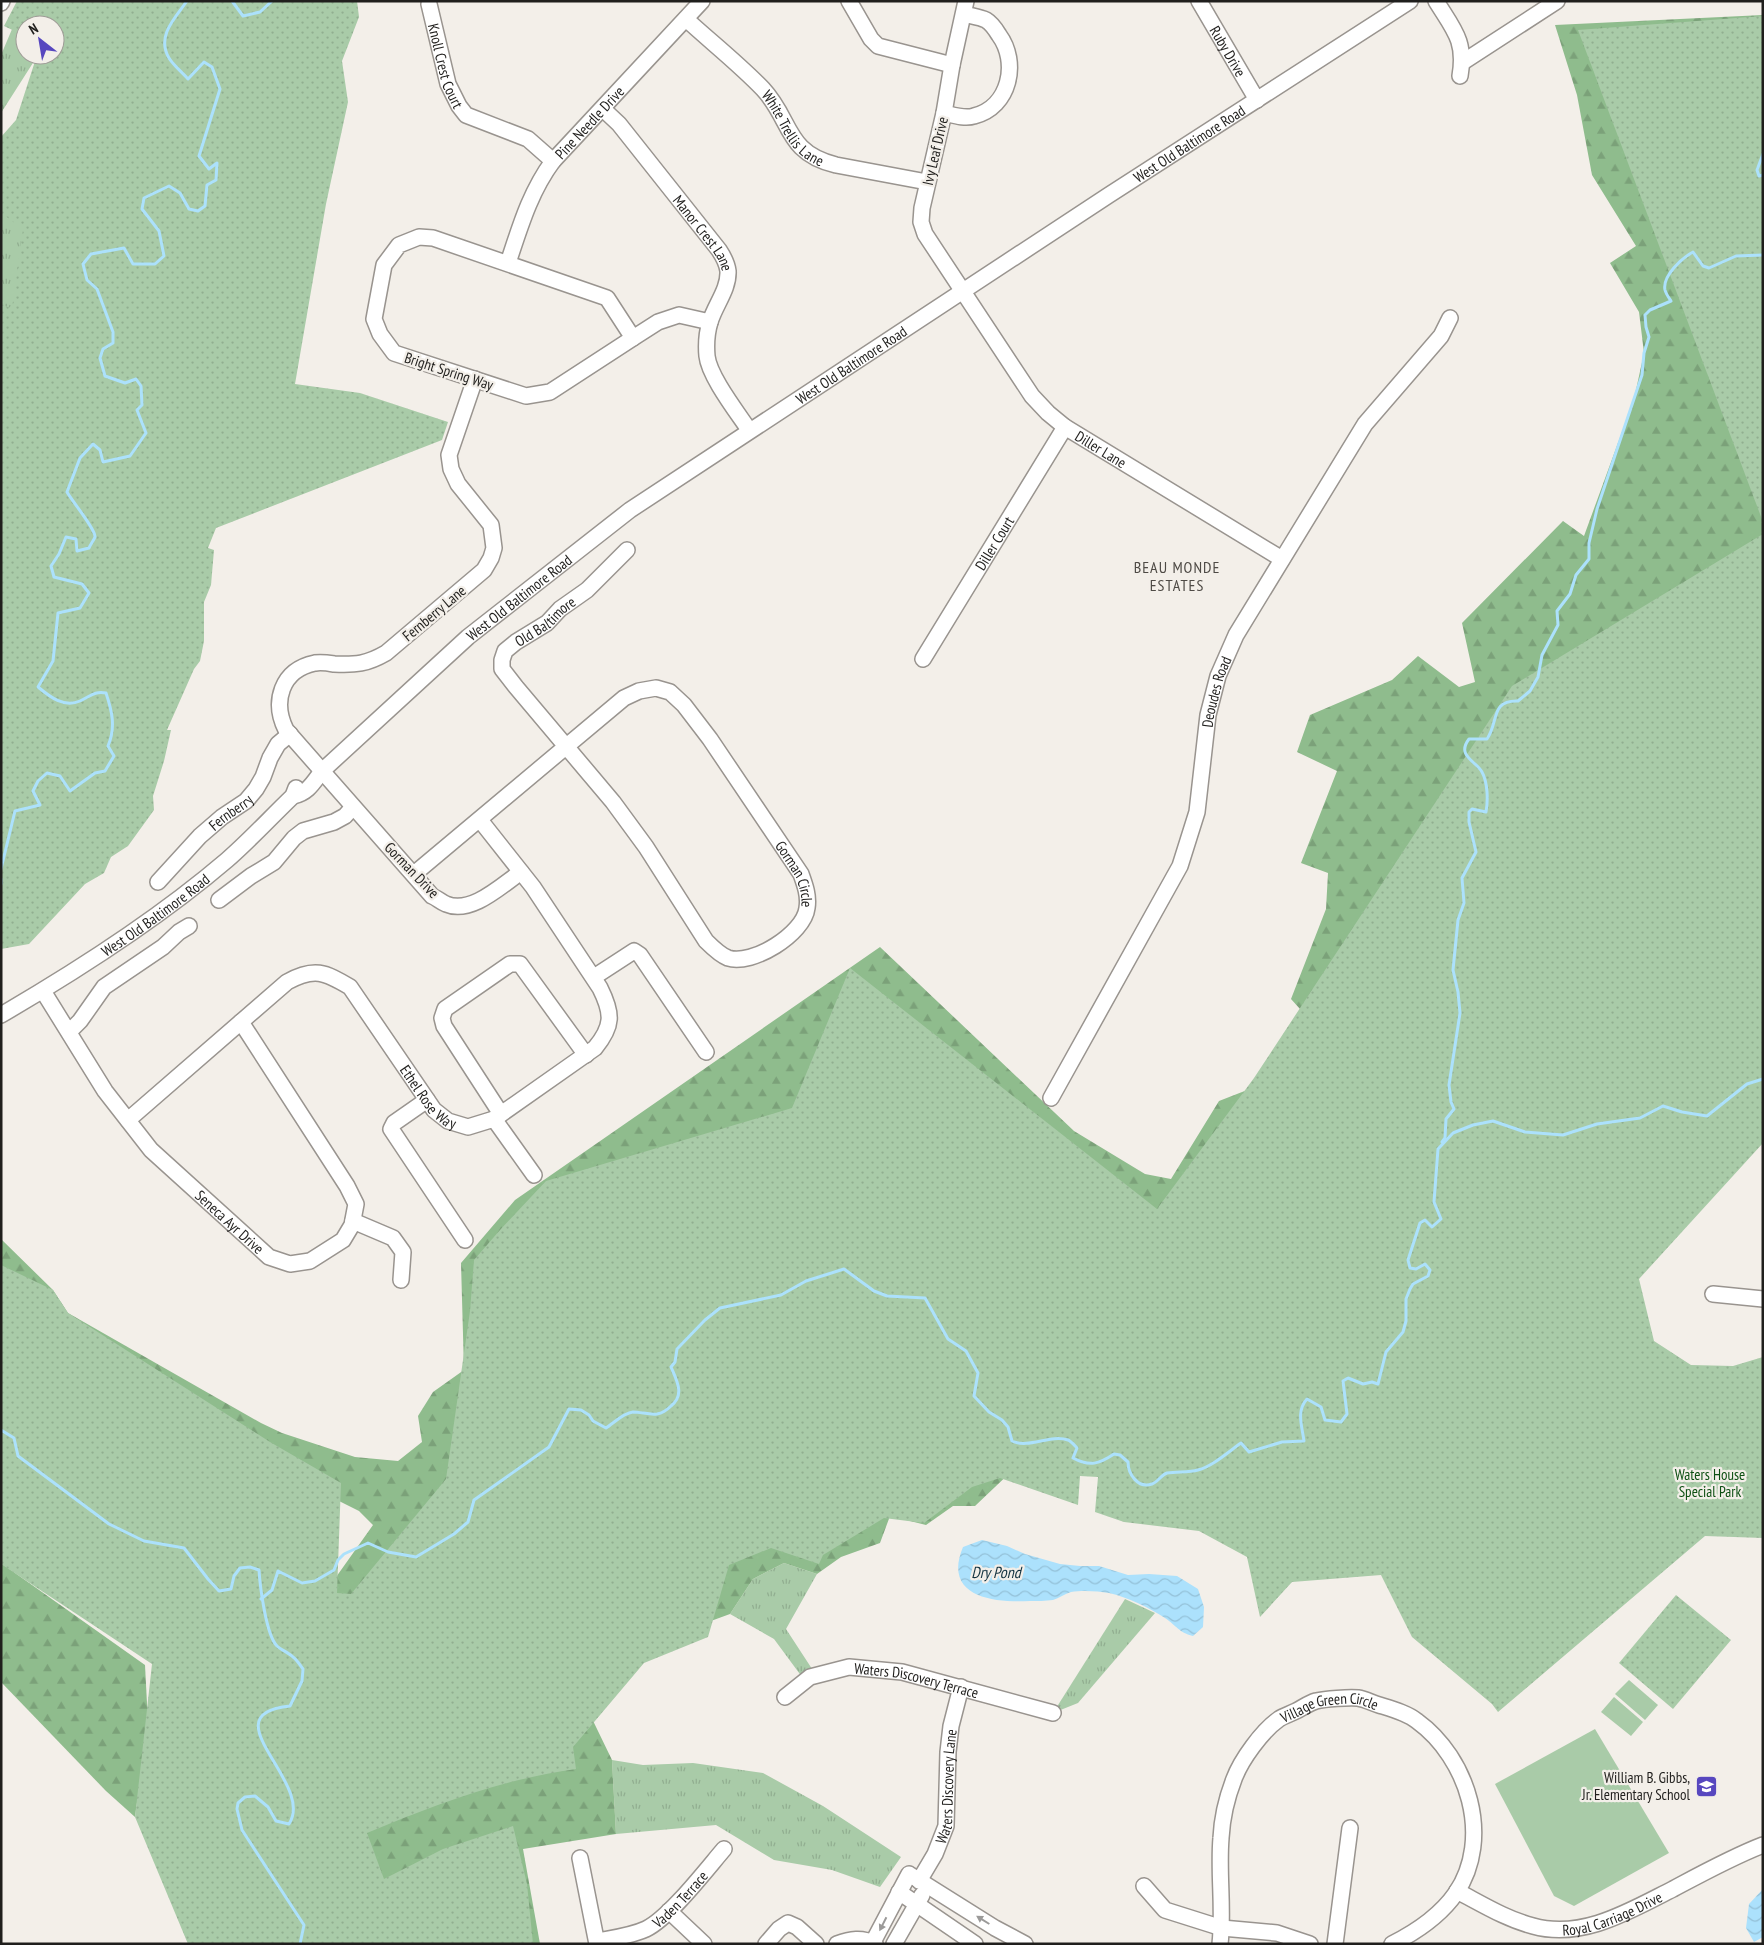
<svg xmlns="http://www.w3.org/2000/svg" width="1764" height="1945" font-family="'PT Sans Narrow',sans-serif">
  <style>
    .grass { fill: url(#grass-tufts) }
    .forest { fill: url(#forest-firs) }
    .park { fill: url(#park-dots) }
    .garden { fill: #a9cba8 }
    .water { fill: url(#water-waves) }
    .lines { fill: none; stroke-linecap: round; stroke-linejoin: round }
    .stream { stroke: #ace1fc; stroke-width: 3 }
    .minor-casing { stroke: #99948f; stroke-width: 18 }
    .minor { stroke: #fff; stroke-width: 15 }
    .oneway { fill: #9b9a99 }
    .labels { text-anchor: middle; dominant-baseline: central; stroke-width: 4.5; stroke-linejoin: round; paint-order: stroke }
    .street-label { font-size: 15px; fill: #201f1d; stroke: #f3efe9 }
    .park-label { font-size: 15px; fill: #0e5014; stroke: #f3efe9 }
    .poi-label { font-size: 15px; fill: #201f1d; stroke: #f3efe9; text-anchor: end }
    .neighbourhood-label { font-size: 16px; letter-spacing: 1px; fill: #4e4a45; stroke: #f3efe9 }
    .water-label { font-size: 16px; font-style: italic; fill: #133341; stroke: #f3efe9 }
  </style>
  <defs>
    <pattern id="grass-tufts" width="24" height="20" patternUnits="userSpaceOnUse" patternTransform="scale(1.25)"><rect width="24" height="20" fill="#a9cba8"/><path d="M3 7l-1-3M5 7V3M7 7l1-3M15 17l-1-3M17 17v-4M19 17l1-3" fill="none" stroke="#91ae90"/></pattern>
    <pattern id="forest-firs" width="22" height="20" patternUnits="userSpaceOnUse" patternTransform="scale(1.25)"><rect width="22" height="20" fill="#8fbc8d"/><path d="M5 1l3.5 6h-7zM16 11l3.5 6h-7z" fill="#7ba179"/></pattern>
    <pattern id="park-dots" width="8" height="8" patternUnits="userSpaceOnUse" patternTransform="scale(1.25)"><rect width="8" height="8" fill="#a9cba8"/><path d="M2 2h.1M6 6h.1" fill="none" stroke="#91ae90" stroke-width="1.8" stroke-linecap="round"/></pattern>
    <pattern id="water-waves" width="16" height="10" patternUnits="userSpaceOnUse" patternTransform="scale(1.25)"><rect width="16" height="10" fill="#ace1fc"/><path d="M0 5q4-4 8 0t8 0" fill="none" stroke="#94c1d8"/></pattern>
  </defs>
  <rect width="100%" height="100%" fill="#f3efe9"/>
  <g class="grass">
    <polygon points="21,8 55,25 25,25 25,55 38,55 1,113 1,55"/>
    <polygon points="1,203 39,235 26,315 1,312"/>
    <polygon points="784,1563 817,1574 786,1629 816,1675 805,1681 774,1639 730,1614 753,1579"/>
    <polygon points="1125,1599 1155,1613 1078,1703 1053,1713"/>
    <polygon points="612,1760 643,1765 693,1763 763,1773 823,1806 901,1857 880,1887 832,1870 774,1860 716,1825 616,1834"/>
  </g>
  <g class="forest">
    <polygon points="1763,15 1763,571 1015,1468 975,1506 953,1506 926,1525 890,1516 880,1543 841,1557 817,1574 784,1563 753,1579 730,1614 689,1629 582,1698 612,1760 616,1834 523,1849 540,1944 300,1944 302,1625 373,1525 359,1511 291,1477 1,1388 1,1239 53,1290 68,1313 261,1423 282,1433 355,1457 398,1461 422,1442 418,1416 433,1392 464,1370 461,1263 515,1200 880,947 1074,1131 1145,1174 1171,1179 1219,1101 1260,1085 1300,1009 1291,999 1326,909 1328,873 1301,863 1337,771 1297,752 1310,715 1392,680 1418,656 1459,687 1475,682 1462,623 1563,521 1584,536 1634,399 1644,353 1639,312 1610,263 1636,246 1592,175 1577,95 1555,25"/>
    <polygon points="1,1563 145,1665 148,1723 135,1817 106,1791 1,1682"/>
  </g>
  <g class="park">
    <polygon points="17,1 357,1 359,17 342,61 348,102 326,204 295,384 360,393 448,422 442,440 216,528 208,548 214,550 211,585 204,602 204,641 200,661 194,669 167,730 171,730 164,761 153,796 154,810 128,846 111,857 104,873 85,884 29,944 1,949 1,305 12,308 23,229 1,213 1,137 16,120 37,55 55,55 55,25 25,25 25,36 4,26"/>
    <polygon points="1763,16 1763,522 1578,30"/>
    <path d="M1763,534v609l-124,136 15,62 37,24 42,1 30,-9v181l-58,-2 -207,176 -6,-8 -80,-67 -31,-62 -89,7 -32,35 -13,-60 -48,-26 -75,-9 -29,-10 3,-35 -18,-1 -2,29 -78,-27 -28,9 -48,36 -40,-5 -61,37 -4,9 -48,-16 -42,17 -21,72 -64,26 -71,84 3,22c-73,10 -141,36 -209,64l17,46 59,-30 70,-23 14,58 6,60h-345l-53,-127 17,-153 -151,-100v-299l52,25 15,23 202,129 71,41 -4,110 14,1 95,-115 24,-168 4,-51 26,-30 46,-49 246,-73 58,-140 307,241 97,-131 258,-392z"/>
    <polygon points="1676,1595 1731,1640 1673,1709 1619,1663"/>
  </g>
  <g class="garden">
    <polygon points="1629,1680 1658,1705 1645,1720 1615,1694"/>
    <polygon points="1614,1697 1643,1722 1631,1736 1601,1712"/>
    <polygon points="1595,1729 1669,1853 1574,1906 1554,1896 1495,1784"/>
  </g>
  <g class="water">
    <path d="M982,1540l25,6 18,8 35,10 20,2h19l29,9 21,-1 28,2 21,13 6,18 -1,20 -10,9c-15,-4 -16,-10 -28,-18 -15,-10 -38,-21 -56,-25 -11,-2 -27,-3 -38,-1 -6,2 -12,6 -18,8 -7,1 -16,1 -23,1 -36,2 -88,-4 -67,-54z"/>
    <polygon points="1763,1889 1763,1937 1754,1942 1746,1928 1749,1904"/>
  </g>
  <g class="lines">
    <g class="stream">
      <polyline points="232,1 243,16 260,12 272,1"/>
      <polyline points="1763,154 1757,170 1759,176 1763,175"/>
      <path d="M1,869l14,-58 25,-6 -7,-14 5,-10 9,-8 13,3 10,15 25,-18 10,-2 9,-15 -6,-10c8,-19 4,-35 -2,-53 -12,-2 -15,3 -26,8 -16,7 -30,-4 -42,-14l15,-26 5,-48 22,-5 9,-15 -7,-9 -28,-7 -3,-11 8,-12 7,-17 10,2 1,12 12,-3c1,-3 5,-8 6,-11 1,-7 -23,-36 -28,-45l13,-34 13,-14 7,6 3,12 27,-6 16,-23 -9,-23 5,-5 -1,-19 -5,-7 -11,4 -20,-7 -5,-18 3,-9 10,-6v-11l-16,-43 -10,-9 -4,-16 8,-10 33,-6 9,16h22l9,-8 -5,-25 -17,-22 2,-11 25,-12 11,7 9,16 9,2 7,-5 2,-21 9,-5 1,-17 -8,6 -10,-13 21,-67 -8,-22 -8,-5 -16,17c-6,-7 -15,-14 -19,-21 -13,-22 6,-40 18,-57"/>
      <polyline points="1,879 1,884"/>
      <path d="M1442,1142l3,-4 1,-19 8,-10 -3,-7 -2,-17 11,-72 -2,-21 -5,-22 5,-50 6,-17 -2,-25 14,-26 -7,-30v-10l3,-3 14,3c2,-11 2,-29 -4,-40 -6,-11 -26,-16 -13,-33h18c12,-17 3,-39 31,-38l12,-10 8,-14 4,-22 16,-30 -1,-14 13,-17 6,-19 13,-16v-16l8,-34 45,-134 2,-22 5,-16 -3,-10 -1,-12 5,-5 21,-9c-2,-3 -5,-7 -6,-11 -3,-14 17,-32 28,-38l10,14 6,2 27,-12 27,-1"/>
      <path d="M1,1430l13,8 4,18 91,68 35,17 40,7 24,31 11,12 12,-2 3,-13 6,-8 10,-1 9,3c1,16 7,65 18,76 4,4 11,6 16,11 4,3 7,8 10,12l-1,12 -12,25c-83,8 26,77 -1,118l-13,-3 -8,-14 -13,-11 -10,1 -7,6 -1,6 5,21 62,95 -4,19"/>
      <path d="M261,1599l11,-9 6,-19 24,12 13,-2 19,-11 4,-10 6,-6 24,-11 20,9 28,5 38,-23 14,-12 6,-22 75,-53 20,-38 12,1 8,5 4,6 13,7c8,-5 17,-15 27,-16 8,0 16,3 24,2 6,-1 10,-4 14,-8 14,-11 6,-25 0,-39l4,-5 2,-13 28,-29 15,-12 61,-13 25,-14 38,-12 30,22 13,5 38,2 23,41 18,12 12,22 -4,23 15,16 13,8 6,7 4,14c17,8 38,-7 56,-1 3,1 7,6 9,8l-4,10c17,9 26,6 41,-4l6,1 8,7c0,12 10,27 24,22 6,-2 9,-9 15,-11 10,-2 21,0 31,-3 15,-4 30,-18 43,-27l8,9 33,-10 22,-1c-2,-15 -8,-30 3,-42l14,8 4,13 16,2 6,-8 -4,-33 5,-3 15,6 9,-2 6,2 8,-32 17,-20 3,-11v-22l4,-10 3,-5 15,-8 2,-6 -5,-6 -9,5 -6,-1 -2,-8 12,-37 5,-3 7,7 9,-8 -7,-17 4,-53 15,-16 20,-8 20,-4 32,11 38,3 34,-11 43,-6 23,-12 19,6 25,4 40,-32 16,-5"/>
    </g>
    <defs>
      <g id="minor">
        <polyline points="849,1 871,39 878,46 952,65"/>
        <path id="s1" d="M966,1l-14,64 -8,48 -22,95 -1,14 4,12 107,162 16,17 17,14 217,132"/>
        <path id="s2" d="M1199,1l58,99"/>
        <path d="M1436,1c18,29 30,40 24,75"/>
        <polyline points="1,3 2,1"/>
        <path id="s3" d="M429,4l19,80 11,22 7,9 62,24 25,22"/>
        <path id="s4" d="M686,19c25,23 53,45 77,70 29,31 22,64 73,76l91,17"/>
        <polyline points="1463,62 1557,1"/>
        <path id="s5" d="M603,109l16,15 100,126c4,6 8,13 9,21 1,18 -13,34 -18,51 -3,10 -4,23 -3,34 2,20 30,56 42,74"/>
        <path d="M944,113c9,2 21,6 30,3 36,-9 45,-54 25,-81 -3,-5 -8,-12 -13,-15 -6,-3 -15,-4 -22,-6"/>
        <polygon points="419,237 433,238 607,298 633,338 550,392 526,396 394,353 380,334 374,319 384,265 399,245"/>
        <path id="s6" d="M508,263c12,-36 22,-71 45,-102l149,-160"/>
        <polyline points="633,338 658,322 679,315 710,322"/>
        <path d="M475,379l-26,76 2,14 7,15 33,41 3,23 -3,10 -7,12 -98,83c-19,11 -30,12 -52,11 -6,-1 -13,-2 -19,-1 -34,7 -43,39 -29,67l146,166c5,2 9,6 14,8 25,11 56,-19 75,-32"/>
        <path id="s7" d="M923,659l142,-232"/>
        <path id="s8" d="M293,796c15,-3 20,-13 29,-25l146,-134 162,-127 479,-315 301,-194"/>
        <path id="s9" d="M414,874l210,-176 15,-7 17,-3 14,4 14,13 26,34 91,135c4,11 8,22 6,34 -3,26 -55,58 -79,50 -8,-3 -16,-11 -22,-17l-60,-94 -33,-45 -97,-115 -14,-18v-9l3,-9 11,-9 31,-19 13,-14 27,-19 40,-40"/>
        <path id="s10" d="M158,882l42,-46 22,-19 24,-16 10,-12 7,-12 7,-19 8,-14 12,-10"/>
        <polyline points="219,900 251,876 274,862 294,838 303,831 334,822 345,816 353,807"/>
        <polyline points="594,977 634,951 640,955 706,1052"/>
        <path id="s11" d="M43,991l62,100 46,59 118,107 21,7 20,-3 33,-21 9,-15 4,-21 -9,-18 -106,-164"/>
        <path id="s12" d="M1,1015c79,-46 157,-96 226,-155 23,-20 44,-43 66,-64l3,-8"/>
        <polyline points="69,1032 80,1021 104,987 163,947 179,932 189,926"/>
        <path id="s13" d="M1051,1098l129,-232 17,-54 11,-97 10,-39 18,-41 129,-211 76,-88 9,-18"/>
        <polyline points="427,1100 394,1123 391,1129 465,1240"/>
        <polyline points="501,1114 444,1026 442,1018 445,1009 510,964 520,964 586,1055"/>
        <polyline points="494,1119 534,1175"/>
        <path id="s14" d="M128,1120l159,-138c27,-15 38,-10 63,5l84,123 14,11 20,6 26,-8 101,-71c18,-22 18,-34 5,-60l-67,-101 -53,-67"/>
        <polyline points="353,1221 393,1238 403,1252 401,1280"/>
        <polyline points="1713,1294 1763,1299"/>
        <path id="s15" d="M785,1697l25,-20 39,-10 53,5 151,41"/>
        <polyline points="580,1858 597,1944"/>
        <path id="s16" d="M919,1881l16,-27 11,-28 2,-74 3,-26 10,-39"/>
        <polyline points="1144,1886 1165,1910 1222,1928 1277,1933 1310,1944"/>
        <path id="s17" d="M1457,1891c25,13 49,28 76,35 50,14 98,-16 140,-37 30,-16 59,-32 90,-44"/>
        <polyline points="899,1892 975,1944"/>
        <polyline points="669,1911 704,1944"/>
        <path id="s18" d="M597,1941c16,-3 34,-5 49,-12 23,-11 60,-59 78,-80"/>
        <polyline points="873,1942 909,1874 995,1928 1025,1944"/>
        <polyline points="766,1944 779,1929 788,1923 797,1927 816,1944"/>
        <path d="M837,1944c13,-5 25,-7 38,0"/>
        <polyline points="894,1944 922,1895"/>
        <path id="s19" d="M1220,1944c4,-35 -2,-71 1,-106 1,-20 6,-41 13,-59 7,-19 28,-48 45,-60 5,-3 11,-5 17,-8 6,-3 13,-8 20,-10 9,-2 33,-4 42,-3 7,1 14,5 21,7 13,4 28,8 38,16 51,37 76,117 39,172 -16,23 -40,39 -64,51"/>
        <polyline points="1335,1944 1350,1828"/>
      </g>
    </defs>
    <use href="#minor" class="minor-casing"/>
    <use href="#minor" class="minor"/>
  </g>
  <defs><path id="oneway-solid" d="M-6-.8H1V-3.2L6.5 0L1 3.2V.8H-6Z" transform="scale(1.25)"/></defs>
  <g class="oneway">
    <use href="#oneway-solid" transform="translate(983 1920) rotate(-148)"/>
    <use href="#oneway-solid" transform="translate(883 1924) rotate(117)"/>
  </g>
  <defs>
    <symbol id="school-square" viewBox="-11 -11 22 22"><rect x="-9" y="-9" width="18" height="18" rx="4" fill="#5747bf" stroke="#f3efe9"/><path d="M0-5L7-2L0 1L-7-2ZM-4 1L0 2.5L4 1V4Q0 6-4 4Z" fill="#fff"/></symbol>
  </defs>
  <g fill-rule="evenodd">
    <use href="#school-square" x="1694" y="1774" width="25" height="25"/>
  </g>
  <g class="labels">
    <g class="street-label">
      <text stroke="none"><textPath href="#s2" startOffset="58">Ruby Drive</textPath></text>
      <text stroke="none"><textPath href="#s3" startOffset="64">Knoll Crest Court</textPath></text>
      <text stroke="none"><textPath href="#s6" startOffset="165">Pine Needle Drive</textPath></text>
      <text stroke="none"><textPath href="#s4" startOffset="154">White Trellis Lane</textPath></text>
      <text stroke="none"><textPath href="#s8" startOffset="1112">West Old Baltimore Road</textPath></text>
      <text transform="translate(935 151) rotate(-77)">Ivy Leaf Drive</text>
      <text stroke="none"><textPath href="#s5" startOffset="160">Manor Crest Lane</textPath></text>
      <text stroke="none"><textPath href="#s8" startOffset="708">West Old Baltimore Road</textPath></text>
      <text transform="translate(449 371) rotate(18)">Bright Spring Way</text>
      <text stroke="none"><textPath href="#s1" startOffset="520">Diller Lane</textPath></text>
      <text stroke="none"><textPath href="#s7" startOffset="136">Diller Court</textPath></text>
      <text stroke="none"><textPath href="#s8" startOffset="302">West Old Baltimore Road</textPath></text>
      <text transform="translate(434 613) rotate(-40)">Fernberry Lane</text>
      <text stroke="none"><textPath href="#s9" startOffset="1120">Old Baltimore</textPath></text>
      <text stroke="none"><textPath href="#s13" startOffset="444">Deoudes Road</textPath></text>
      <text stroke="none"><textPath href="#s10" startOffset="101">Fernberry</textPath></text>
      <text transform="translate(412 870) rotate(46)">Gorman Drive</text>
      <text stroke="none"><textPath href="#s9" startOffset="545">Gorman Circle</textPath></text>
      <text stroke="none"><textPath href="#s12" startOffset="184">West Old Baltimore Road</textPath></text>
      <text stroke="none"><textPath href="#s14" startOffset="414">Ethel Rose Way</textPath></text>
      <text stroke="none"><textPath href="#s11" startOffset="299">Seneca Ayr Drive</textPath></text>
      <text stroke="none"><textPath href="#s15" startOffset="141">Waters Discovery Terrace</textPath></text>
      <text stroke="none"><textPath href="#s19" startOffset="296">Village Green Circle</textPath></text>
      <text stroke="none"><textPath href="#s16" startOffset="101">Waters Discovery Lane</textPath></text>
      <text stroke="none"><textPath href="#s18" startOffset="96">Vaden Terrace</textPath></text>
      <text stroke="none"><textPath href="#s17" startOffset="166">Royal Carriage Drive</textPath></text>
    </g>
    <g class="park-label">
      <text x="1710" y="1474">Waters House<tspan x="1710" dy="17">Special Park</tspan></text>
    </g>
    <g class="poi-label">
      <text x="1690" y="1777">William B. Gibbs,<tspan x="1690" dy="17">Jr. Elementary School</tspan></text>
    </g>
    <g class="neighbourhood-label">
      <text x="1177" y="567">BEAU MONDE<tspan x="1177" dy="18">ESTATES</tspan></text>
    </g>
    <g class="water-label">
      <text x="996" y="1572">Dry Pond</text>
    </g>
  </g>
  <rect width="1764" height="1945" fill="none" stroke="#201f1d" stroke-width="5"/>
  <g transform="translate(40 40) rotate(329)"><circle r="24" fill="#f3efe9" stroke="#9f9c97"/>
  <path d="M0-4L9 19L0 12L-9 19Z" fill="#5747bf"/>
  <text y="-8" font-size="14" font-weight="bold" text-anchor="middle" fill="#201f1d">N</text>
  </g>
</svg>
